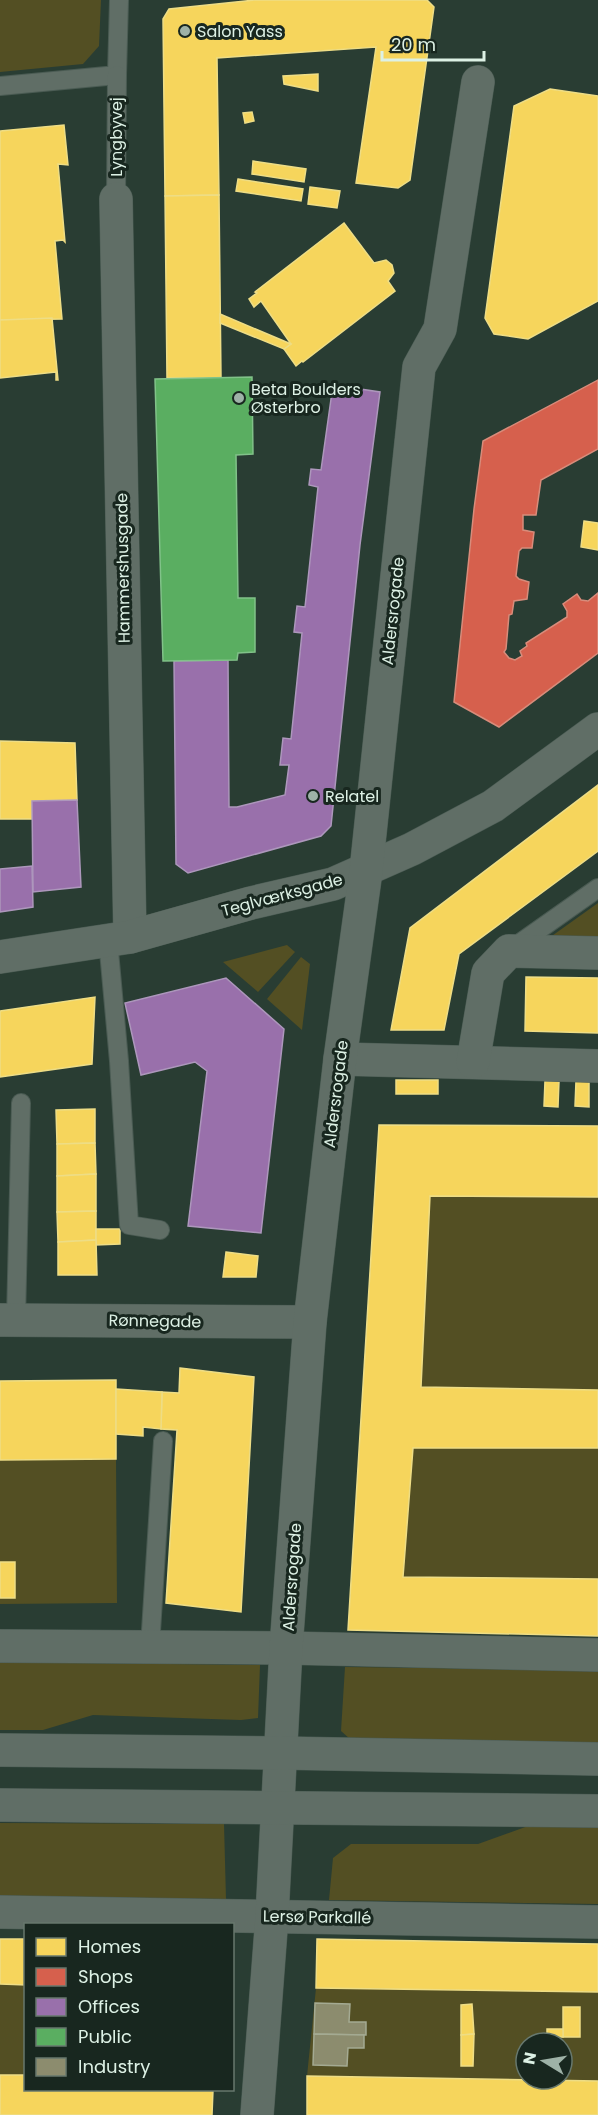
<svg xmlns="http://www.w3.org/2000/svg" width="598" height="2115" font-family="Poppins,sans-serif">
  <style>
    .green { fill: #534f23; fill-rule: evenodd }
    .homes { fill: #f6d55c; stroke: #eedd85; stroke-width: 1.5 }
    .shops { fill: #d6604d; stroke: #d88c7b; stroke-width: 1.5 }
    .offices { fill: #9970ab; stroke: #ad97bc; stroke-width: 1.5 }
    .public { fill: #5aae61; stroke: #81c289; stroke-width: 1.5 }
    .industry { fill: #8c8c6e; stroke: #a4aa92; stroke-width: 1.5 }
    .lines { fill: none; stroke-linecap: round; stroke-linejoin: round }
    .service-casing { stroke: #4a5b53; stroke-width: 20 }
    .minor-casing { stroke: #4a5b53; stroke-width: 34 }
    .tertiary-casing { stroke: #4a5b53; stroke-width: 34 }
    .service { stroke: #606e66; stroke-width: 18 }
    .minor { stroke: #606e66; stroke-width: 33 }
    .tertiary { stroke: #606e66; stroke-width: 33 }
    .poi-dot { fill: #9eb2a7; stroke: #18271f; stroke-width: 2 }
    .labels { text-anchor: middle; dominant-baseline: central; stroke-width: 6; stroke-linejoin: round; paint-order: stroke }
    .poi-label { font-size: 16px; fill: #ddf1e5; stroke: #18271f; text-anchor: start }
    .street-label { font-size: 16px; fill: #ddf1e5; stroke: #18271f }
  </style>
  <rect width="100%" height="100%" fill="#293d33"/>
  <g class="green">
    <polygon points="0,0 101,0 99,46 83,64 0,72"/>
    <polygon points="598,903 598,939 549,938"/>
    <polygon points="287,945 295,952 258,992 223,962"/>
    <polygon points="301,957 310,964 302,1030 267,999"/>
    <polygon points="430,1196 598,1197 598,1390 421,1387"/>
    <polygon points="413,1448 598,1448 598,1579 403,1577"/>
    <polygon points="116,1459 117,1603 0,1604 0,1460"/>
    <polygon points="0,1662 260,1665 258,1718 241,1720 93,1715 43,1730 0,1730"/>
    <polygon points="345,1667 598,1670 598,1743 350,1739 341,1731"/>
    <polygon points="0,1823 224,1824 226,1899 0,1897"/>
    <polygon points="531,1825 598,1826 598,1904 329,1900 333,1858 351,1844 478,1844"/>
    <polygon points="0,1984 25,1985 25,2075 0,2075"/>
    <path d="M316,1988l282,4v89l-291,-5zM526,2043h36v36h-36z"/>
  </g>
  <g class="homes">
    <polygon points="255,0 427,0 434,7 410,180 398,188 356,183 376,47 217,58 219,195 165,196 163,19 169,9"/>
    <polygon points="318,74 318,91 284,84 283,76"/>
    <polygon points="550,89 598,96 598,301 528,339 494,334 485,318 514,106"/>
    <polygon points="252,112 254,121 245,123 243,113"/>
    <polygon points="64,125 68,165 58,164 65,242 63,240 55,241 62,319 0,320 0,131"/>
    <polygon points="253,161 306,169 304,182 252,174"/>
    <polygon points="238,179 303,189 301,201 236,191"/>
    <polygon points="310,187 340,191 337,208 308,204"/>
    <polygon points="219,195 221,378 167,378 165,196"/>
    <polygon points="344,223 374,263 386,260 392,265 394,273 388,281 395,291 303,362 302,361 296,366 284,349 291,344 261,301 254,307 249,299 257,293 255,292"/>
    <polygon points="220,314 291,344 284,349 220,323"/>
    <polygon points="52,318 58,380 56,380 56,372 0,378 0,320"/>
    <polygon points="584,521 598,523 598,550 581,547"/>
    <polygon points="0,741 75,743 77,800 32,801 32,819 0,819"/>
    <polygon points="598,785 598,851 459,954 444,1030 391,1030 410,928"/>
    <polygon points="526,977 598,978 598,1033 525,1031"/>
    <polygon points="95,997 92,1064 0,1077 0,1011"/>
    <rect x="396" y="1080" width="42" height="14"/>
    <polygon points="545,1081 559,1081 558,1107 544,1106"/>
    <polygon points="576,1081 589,1081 589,1107 575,1106"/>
    <polygon points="95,1109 95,1143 57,1144 56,1110"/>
    <polygon points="379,1125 598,1126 598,1197 430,1196 421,1387 598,1390 598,1448 413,1448 403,1577 598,1579 598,1636 348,1630"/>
    <polygon points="95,1143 96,1174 57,1176 57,1144"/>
    <polygon points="96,1174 96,1211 57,1212 57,1176"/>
    <polygon points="96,1211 96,1240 58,1242 57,1212"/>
    <polygon points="96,1229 120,1229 120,1244 96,1245"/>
    <polygon points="96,1240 97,1275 58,1275 58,1242"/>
    <polygon points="226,1252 258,1256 256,1277 223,1277"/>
    <polygon points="180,1368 254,1377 241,1612 166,1603 177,1430 161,1429 162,1392 179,1393"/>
    <polygon points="116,1380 116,1459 0,1460 0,1381"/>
    <polygon points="116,1389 162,1392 161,1429 143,1427 143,1436 116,1434"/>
    <rect x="0" y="1562" width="15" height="36"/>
    <polygon points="0,1939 26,1939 26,1985 0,1984"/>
    <polygon points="317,1939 598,1944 598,1992 316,1988"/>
    <polygon points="472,2004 474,2034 461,2035 461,2005"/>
    <rect x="563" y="2007" width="17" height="30"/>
    <rect x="547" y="2029" width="16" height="8"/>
    <polygon points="474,2034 473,2066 461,2066 461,2035"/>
    <polygon points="0,2075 26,2075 26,2090 213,2090 212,2115 0,2115"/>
    <polygon points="307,2076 598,2081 598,2115 307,2115"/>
  </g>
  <polygon class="shops" points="598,380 598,449 541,480 536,515 523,515 523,530 534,532 532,548 522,548 519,551 516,576 519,579 529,582 527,599 514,601 512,614 509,615 506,649 504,652 509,658 515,660 522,656 520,651 527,646 526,643 567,617 567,611 563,604 577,594 581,600 588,601 598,593 598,653 499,727 454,702 474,509 483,441"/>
  <g class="offices">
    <polygon points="333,385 380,392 360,545 331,826 321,836 188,873 176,864 174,661 228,660 229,807 237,807 285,795 289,765 280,765 283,738 291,739 302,633 294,632 297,606 305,607 318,487 309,485 311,469 321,470"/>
    <polygon points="77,800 81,887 33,892 32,801"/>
    <polygon points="32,866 33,907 0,912 0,869"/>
    <polygon points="226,978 284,1029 261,1233 188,1226 207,1071 195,1062 141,1075 125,1003"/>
  </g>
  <polygon class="public" points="252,377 253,454 236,455 238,598 255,598 255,652 238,653 237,660 163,661 155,379"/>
  <g class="industry">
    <polygon points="315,2003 350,2004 349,2022 366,2022 366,2035 314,2034"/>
    <polygon points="314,2034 364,2035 364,2048 348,2048 347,2066 313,2065"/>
  </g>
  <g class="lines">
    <defs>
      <g id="service">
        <polyline points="0,86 117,75 119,0"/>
        <polyline points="116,199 117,75"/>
        <polyline points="108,940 119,1061 129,1225 160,1230"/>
        <polyline points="513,948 598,888"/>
        <polyline points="16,1319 21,1103"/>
        <polyline points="150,1647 163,1441"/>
      </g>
      <g id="minor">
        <polyline points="116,199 130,937"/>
        <polyline points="0,957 130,937 251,903 333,884 412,849 493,806 598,729"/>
        <polyline points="340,1059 598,1066"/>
        <polyline points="473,1062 488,973 509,951 598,953"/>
        <polyline points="0,1320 310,1322"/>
        <polyline points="0,1646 286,1648 598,1655"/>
        <polyline points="0,1912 598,1922"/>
        <polyline points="257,2115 272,1916 286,1648 310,1322 340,1059 366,871 419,367 440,329 478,82"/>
      </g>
      <g id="tertiary">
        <polyline points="0,1750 280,1753 598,1759"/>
        <polyline points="0,1805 598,1811"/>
      </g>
    </defs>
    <use href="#service" class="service-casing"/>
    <use href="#minor" class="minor-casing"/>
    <use href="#tertiary" class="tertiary-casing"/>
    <use href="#service" class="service"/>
    <use href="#minor" class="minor"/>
    <use href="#tertiary" class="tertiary"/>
  </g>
  <g class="poi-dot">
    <circle cx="185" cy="31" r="6"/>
    <circle cx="239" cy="398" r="6"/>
    <circle cx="313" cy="796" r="6"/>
  </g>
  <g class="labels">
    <g class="poi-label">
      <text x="197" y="31">Salon Yass</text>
      <text x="251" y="389">Beta Boulders<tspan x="251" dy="18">Østerbro</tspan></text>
      <text x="325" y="796">Relatel</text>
    </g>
    <g class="street-label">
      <text transform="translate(116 137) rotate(-90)">Lyngbyvej</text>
      <text transform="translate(123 568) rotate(-91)">Hammershusgade</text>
      <text transform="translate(393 611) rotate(-84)">Aldersrogade</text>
      <text transform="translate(282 895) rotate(-15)">Teglværksgade</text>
      <text transform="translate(336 1094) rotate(-83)">Aldersrogade</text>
      <text transform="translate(155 1321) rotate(1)">Rønnegade</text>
      <text transform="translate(292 1577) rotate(-86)">Aldersrogade</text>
      <text transform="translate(317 1917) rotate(1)">Lersø Parkallé</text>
    </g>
  </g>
  <rect x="24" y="1923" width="210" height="168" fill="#18271f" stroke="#67786e" stroke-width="1.5"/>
  <rect x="36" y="1938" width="30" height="18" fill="#f6d55c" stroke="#67786e" stroke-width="1.5"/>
  <text x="78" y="1953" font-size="18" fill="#ddf1e5">Homes</text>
  <rect x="36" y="1968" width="30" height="18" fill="#d6604d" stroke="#67786e" stroke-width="1.5"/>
  <text x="78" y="1983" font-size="18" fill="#ddf1e5">Shops</text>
  <rect x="36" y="1998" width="30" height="18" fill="#9970ab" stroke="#67786e" stroke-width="1.5"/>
  <text x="78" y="2013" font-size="18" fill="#ddf1e5">Offices</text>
  <rect x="36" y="2028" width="30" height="18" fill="#5aae61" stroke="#67786e" stroke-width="1.5"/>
  <text x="78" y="2043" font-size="18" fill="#ddf1e5">Public</text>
  <rect x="36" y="2058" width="30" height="18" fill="#8c8c6e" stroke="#67786e" stroke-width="1.5"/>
  <text x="78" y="2073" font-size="18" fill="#ddf1e5">Industry</text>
  <g transform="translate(544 2061) rotate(281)"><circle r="28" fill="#18271f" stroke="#67786e" stroke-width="1.5"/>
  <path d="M0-4.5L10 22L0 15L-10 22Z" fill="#9eb2a7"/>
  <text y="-9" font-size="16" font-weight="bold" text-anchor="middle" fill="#ddf1e5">N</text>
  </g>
  <path d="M382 51v9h102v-9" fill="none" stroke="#ddf1e5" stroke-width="3"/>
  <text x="391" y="51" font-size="18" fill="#ddf1e5" stroke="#18271f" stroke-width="4.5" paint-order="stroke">20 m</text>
</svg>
